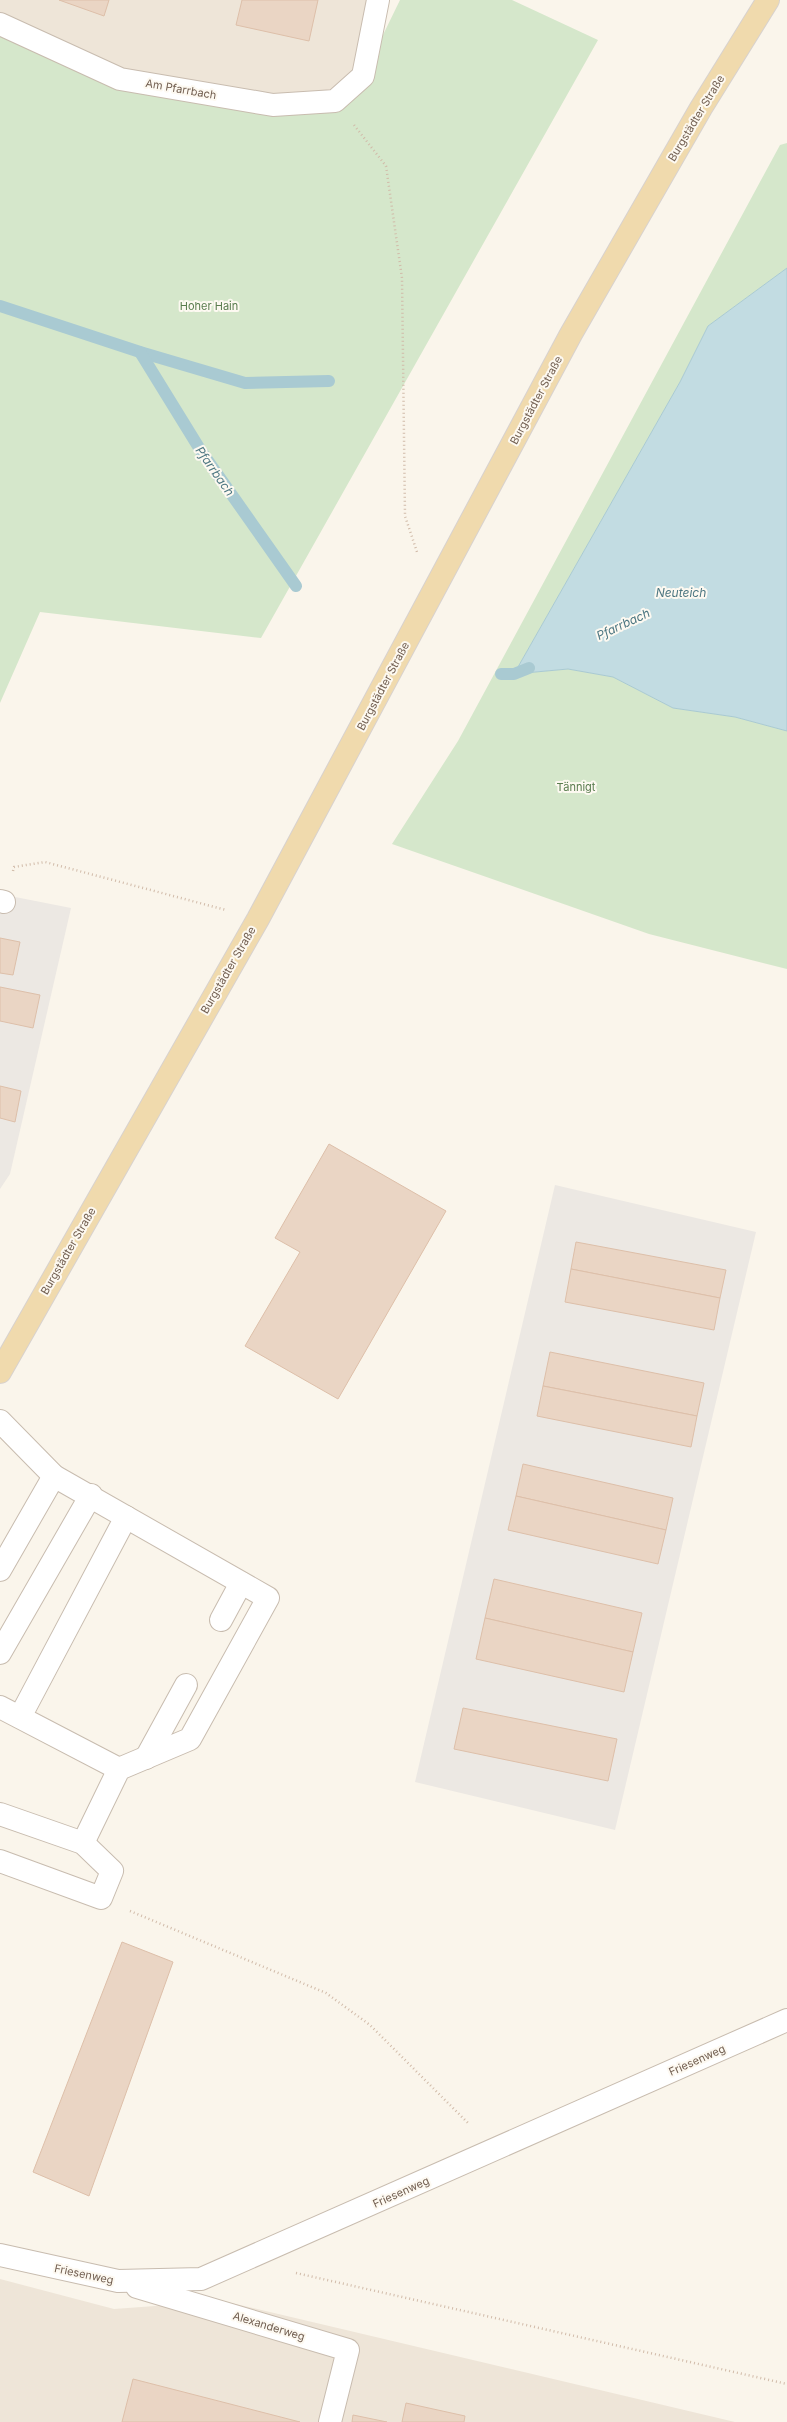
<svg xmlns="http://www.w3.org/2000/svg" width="787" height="2422" font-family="Inter,sans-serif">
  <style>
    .residential { fill: #eee5d8 }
    .industrial { fill: #ece8e3 }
    .green { fill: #d5e7cb }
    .water { fill: #c2dce2; stroke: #a9cad2 }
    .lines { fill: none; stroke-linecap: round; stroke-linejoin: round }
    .stream { stroke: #a9cad2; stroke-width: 12 }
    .building { fill: #ead5c4; stroke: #ddbfa9 }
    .minor-casing { stroke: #c8bcaf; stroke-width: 24 }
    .major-casing { stroke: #d8d2ce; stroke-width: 24 }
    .path { stroke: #d1bba9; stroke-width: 2.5; stroke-dasharray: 1 3; stroke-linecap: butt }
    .minor { stroke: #fff; stroke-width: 22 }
    .major { stroke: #f0daad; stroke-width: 22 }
    .labels { text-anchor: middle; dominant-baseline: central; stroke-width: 4; stroke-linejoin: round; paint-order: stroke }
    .street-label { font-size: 11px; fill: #725f51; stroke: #fdf9f1 }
    .park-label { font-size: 11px; fill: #597c4e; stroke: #fdf9f1 }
    .water-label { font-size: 12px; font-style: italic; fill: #4d7782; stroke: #fdf9f1 }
  </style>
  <rect width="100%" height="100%" fill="#faf5eb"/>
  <g class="residential">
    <polygon points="0,0 378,0 363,76 335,101 120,79 0,24"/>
    <polygon points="0,2279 114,2309 223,2301 735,2422 0,2422"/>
  </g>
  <g class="industrial">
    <polygon points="0,894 71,908 10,1174 0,1189"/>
    <polygon points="555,1185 756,1232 615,1830 415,1782"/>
  </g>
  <g class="green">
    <polygon points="400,0 512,0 598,40 261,638 40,612 0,703 0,24 120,79 335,101 363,76"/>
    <polygon points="787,143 787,268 708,326 680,382 514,674 568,669 613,677 673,708 735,717 787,731 787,969 649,934 392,844 458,741 780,145"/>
  </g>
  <polygon class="water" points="787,268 787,731 735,717 673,708 613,677 568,669 514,674 680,382 708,326"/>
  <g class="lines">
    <g class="stream">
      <polyline points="0,306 140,352 245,383 329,381"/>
      <polyline points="140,352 201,451 296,586"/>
      <polyline points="501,674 514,674 529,668"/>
    </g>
  </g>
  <g class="building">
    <polygon points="59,0 109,0 104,16"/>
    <polygon points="242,0 318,0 309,41 236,25"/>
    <polygon points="0,938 20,942 13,975 0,973"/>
    <polygon points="0,987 40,995 33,1028 0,1021"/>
    <polygon points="0,1086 21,1091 15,1122 0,1118"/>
    <polygon points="329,1144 446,1211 338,1399 245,1346 300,1252 275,1238"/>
    <polygon points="576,1242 726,1270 720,1298 571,1269"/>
    <polygon points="571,1269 720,1298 714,1330 565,1302"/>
    <polygon points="550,1352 704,1383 697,1416 543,1386"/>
    <polygon points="543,1386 697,1416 691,1447 537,1416"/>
    <polygon points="523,1464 673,1498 666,1530 516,1496"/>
    <polygon points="516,1496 666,1530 658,1564 508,1530"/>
    <polygon points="494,1579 642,1613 633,1652 485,1618"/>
    <polygon points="485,1618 633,1652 624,1692 476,1659"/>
    <polygon points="463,1708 617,1739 608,1781 454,1749"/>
    <polygon points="122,1942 173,1962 89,2196 33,2172"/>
    <polygon points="133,2379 300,2422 122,2422"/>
    <polygon points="406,2403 465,2416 464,2422 402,2422"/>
    <polygon points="353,2415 387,2422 352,2422"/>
  </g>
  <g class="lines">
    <defs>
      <g id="minor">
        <polyline points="0,24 120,79 273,105 335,101 363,76 378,0"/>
        <polyline points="0,901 4,902"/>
        <polyline points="0,1421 54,1476 268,1598 190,1739 119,1769 83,1843"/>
        <polyline points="0,1570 54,1476"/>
        <polyline points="221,1620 241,1583"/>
        <polyline points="0,1653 91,1495"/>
        <polyline points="0,1707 119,1769"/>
        <polyline points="20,1717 126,1517"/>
        <polyline points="146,1758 186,1685"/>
        <polyline points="0,1814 83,1843 112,1871 101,1898 0,1861"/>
        <polyline points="0,2255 118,2281 201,2279 787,2020"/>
        <polyline points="137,2287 348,2350 330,2422"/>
      </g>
      <polyline id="major" points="0,1372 258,919 571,334 701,108 768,0"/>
    </defs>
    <use href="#minor" class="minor-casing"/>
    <use href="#major" class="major-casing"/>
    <g class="path">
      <polyline points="354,125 386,166 402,278 405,516 417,552"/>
      <polyline points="13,871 14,867 45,862 226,910"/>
      <polyline points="130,1911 326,1993 370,2025 469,2124"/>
      <polyline points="296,2273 787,2384"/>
    </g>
    <use href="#minor" class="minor"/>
    <use href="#major" class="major"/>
  </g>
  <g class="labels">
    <g class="street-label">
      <text transform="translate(181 89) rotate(10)">Am Pfarrbach</text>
      <text transform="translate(696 118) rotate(-59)">Burgstädter Straße</text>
      <text transform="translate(536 400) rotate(-62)">Burgstädter Straße</text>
      <text transform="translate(383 686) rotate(-62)">Burgstädter Straße</text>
      <text transform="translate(228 970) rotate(-60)">Burgstädter Straße</text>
      <text transform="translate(68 1251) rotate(-60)">Burgstädter Straße</text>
      <text transform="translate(697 2060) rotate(-24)">Friesenweg</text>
      <text transform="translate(401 2192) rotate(-24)">Friesenweg</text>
      <text transform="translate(84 2274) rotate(12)">Friesenweg</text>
      <text transform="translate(269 2326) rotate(17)">Alexanderweg</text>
    </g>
    <g class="park-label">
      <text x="209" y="306">Hoher Hain</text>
      <text x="576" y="787">Tännigt</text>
    </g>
    <g class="water-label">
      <text transform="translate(215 471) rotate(55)">Pfarrbach</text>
      <text x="681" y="592">Neuteich</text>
      <text transform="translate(623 624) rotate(-25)">Pfarrbach</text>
    </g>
  </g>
</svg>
